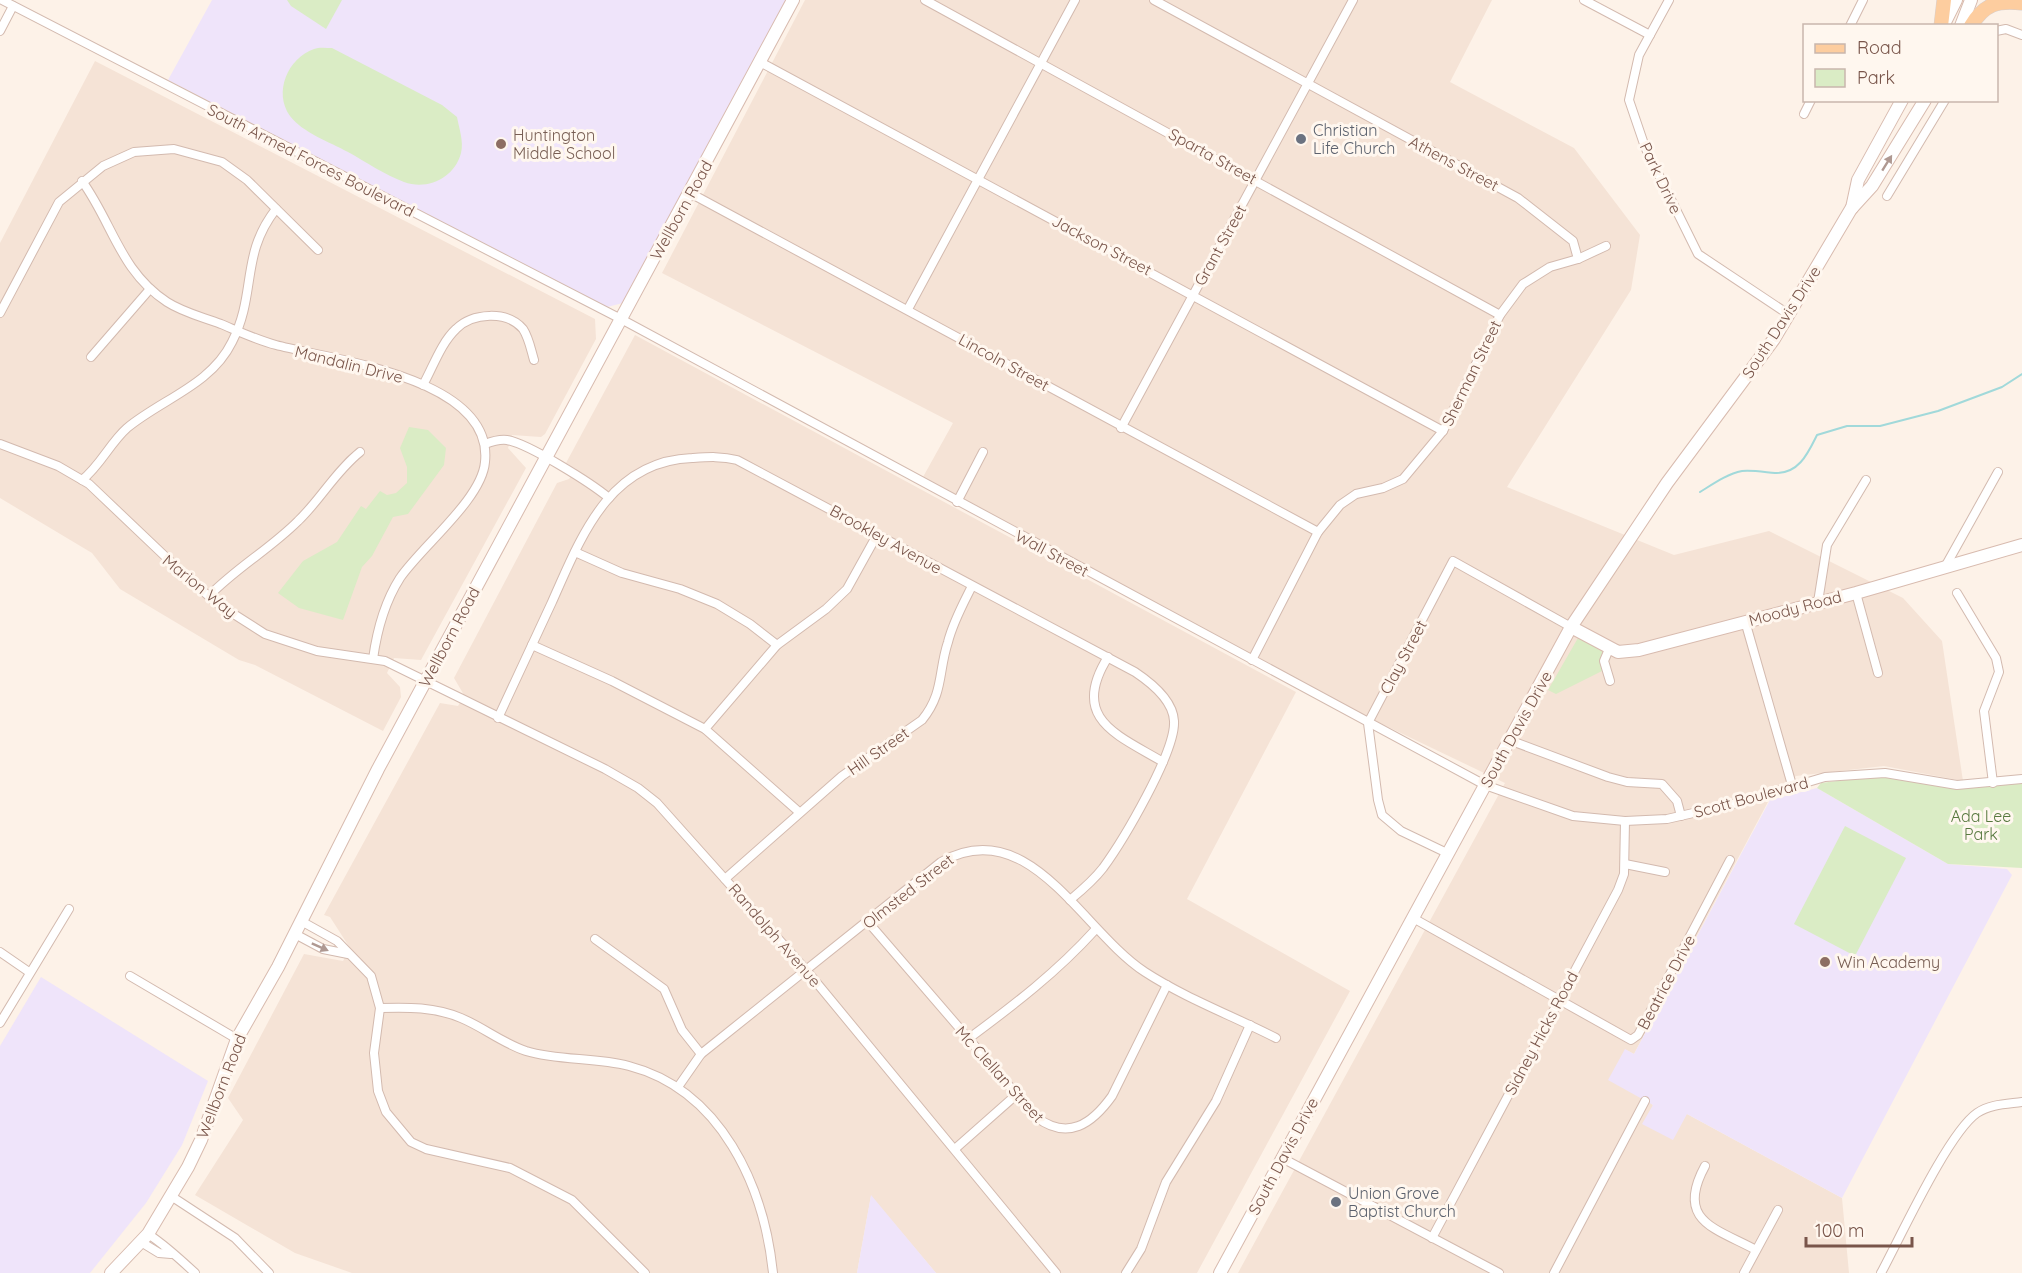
<svg xmlns="http://www.w3.org/2000/svg" width="2022" height="1273" font-family="Quicksand,sans-serif">
  <style>
    .residential { fill: #f5e3d6 }
    .education { fill: #efe4fa }
    .green { fill: #daecc5 }
    .lines { fill: none; stroke-linecap: round; stroke-linejoin: round }
    .stream { stroke: #a1d9da; stroke-width: 2 }
    .street-casing { stroke: #d3baaf; stroke-width: 10 }
    .secondary-casing { stroke: #d8bbaf; stroke-width: 14 }
    .primary-casing { stroke: #d9cfcc; stroke-width: 15 }
    .street { stroke: #fff; stroke-width: 8 }
    .secondary { stroke: #fff; stroke-width: 12 }
    .primary { stroke: #fdcd9f; stroke-width: 14 }
    .oneway { fill: #af9992 }
    .worship-dot { fill: #6b7280; stroke: #fff7ef; stroke-width: 2 }
    .education-dot { fill: #8d6e63; stroke: #fff7ef; stroke-width: 2 }
    .labels { text-anchor: middle; dominant-baseline: central; stroke-width: 6; stroke-linejoin: round; paint-order: stroke }
    .worship-label { font-size: 16px; fill: #5b616d; stroke: #fff7ef; text-anchor: start }
    .education-label { font-size: 16px; fill: #785e54; stroke: #fff7ef; text-anchor: start }
    .street-label { font-size: 16px; fill: #79554a; stroke: #fff7ef }
    .park-label { font-size: 16px; fill: #58793f; stroke: #fff7ef }
  </style>
  <rect width="100%" height="100%" fill="#fdf2e8"/>
  <g class="residential">
    <polygon points="805,0 1492,0 1450,82 1574,148 1640,235 1631,290 1507,487 1674,555 1769,531 1903,598 1942,641 1963,781 1884,766 1796,776 1769,800 1634,1054 1626,1050 1653,1106 1643,1124 1687,1114 1842,1198 1849,1273 1238,1273 1505,783 1359,713 923,477 953,423 662,273"/>
    <polygon points="95,61 595,319 596,339 545,434 541,437 512,435 508,448 526,468 421,660 394,658 387,673 400,687 401,697 383,731 255,665 239,660 120,589 92,553 0,498 0,243"/>
    <polygon points="635,335 1296,692 1187,899 1350,991 1197,1273 936,1273 871,1196 857,1273 352,1273 295,1253 195,1195 243,1120 228,1098 304,954 343,961 350,948 330,917 324,915 440,703 458,706 461,701 464,695 454,678 557,483 569,479 576,469 566,463"/>
  </g>
  <g class="education">
    <polygon points="212,0 787,0 627,302 607,307 168,80"/>
    <polygon points="1817,788 1948,864 2007,869 2012,875 1842,1198 1687,1114 1673,1140 1642,1124 1653,1105 1608,1080 1625,1049 1634,1054 1770,800"/>
    <polygon points="41,977 208,1081 182,1145 146,1203 90,1273 0,1273 0,1046"/>
    <polygon points="871,1195 936,1273 857,1273"/>
  </g>
  <g class="green">
    <polygon points="287,0 342,0 326,29 291,6"/>
    <path d="M332,48l110,57 15,12c2,11 7,25 4,36 -6,24 -33,38 -57,29 -19,-7 -38,-20 -56,-30 -18,-10 -45,-19 -58,-36 -17,-24 -2,-58 24,-67 5,-2 12,-1 18,-1z"/>
    <polygon points="409,427 428,430 446,448 444,465 408,514 393,517 372,556 362,567 343,620 299,608 278,593 303,561 337,542 361,506 366,509 380,491 387,495 396,493 407,483 407,467 400,448"/>
    <polygon points="1578,638 1603,649 1600,661 1602,671 1556,694 1548,690"/>
    <polygon points="1884,775 1957,787 2022,780 2022,868 1948,864 1817,788 1821,783"/>
    <polygon points="1845,826 1906,858 1855,956 1794,924"/>
  </g>
  <g class="lines">
    <path class="stream" d="M1700,492c13,-8 27,-18 42,-21 10,-1 22,1 33,2 24,1 33,-20 42,-38l30,-9h33l58,-15 64,-24 20,-13"/>
    <defs>
      <g id="street">
        <polyline points="2,0 621,319 1485,785 1573,816 1625,821 1667,819 1737,803 1825,777 1885,773 1957,785 2022,779"/>
        <polyline points="925,0 1500,315"/>
        <polyline points="1154,0 1518,198 1573,241 1578,259"/>
        <polyline points="1584,0 1650,35"/>
        <polyline points="1669,0 1639,55 1629,100 1645,147 1698,254 1788,314"/>
        <polyline points="1850,26 1863,0"/>
        <polyline points="0,31 13,6"/>
        <polyline points="1996,31 2006,29 2022,35"/>
        <polyline points="760,62 1443,431"/>
        <polyline points="1804,114 1811,100"/>
        <path d="M82,181c31,43 38,90 85,121 17,11 36,15 54,22 19,8 36,16 55,21 57,15 218,33 209,117 -3,37 -63,84 -85,116 -16,25 -23,52 -27,81"/>
        <polyline points="690,193 1318,532"/>
        <polyline points="1887,196 1945,100"/>
        <polyline points="908,309 1075,0"/>
        <polyline points="0,313 59,202 103,166 134,152 174,149 222,162 247,180 318,250"/>
        <polyline points="91,357 150,289"/>
        <path d="M423,385c10,-18 18,-42 33,-56 16,-16 51,-19 67,0 6,9 8,21 11,31"/>
        <polyline points="1121,428 1353,0"/>
        <polyline points="0,444 58,466 89,484 191,581 218,604 265,634 317,651 385,661 605,769 638,788 657,803 807,971 1056,1273"/>
        <path d="M485,444c8,-3 14,-5 22,-4 22,4 84,43 102,58"/>
        <path d="M82,480c18,-14 28,-37 45,-52 35,-29 84,-43 105,-86 25,-49 8,-87 44,-133"/>
        <polyline points="957,502 983,452"/>
        <polyline points="575,552 622,573 680,589 717,604 750,624 777,645"/>
        <polyline points="1945,567 1998,472"/>
        <polyline points="1856,593 1878,673"/>
        <polyline points="1957,593 1996,658 1999,672 1984,711 1993,783"/>
        <path d="M209,596c27,-28 61,-47 89,-75 23,-22 37,-49 62,-69"/>
        <polyline points="1818,602 1827,545 1866,480"/>
        <polyline points="1745,621 1792,785"/>
        <polyline points="532,645 612,681 705,729 799,812"/>
        <polyline points="1609,649 1604,661 1610,681"/>
        <path d="M1108,657c-39,62 10,78 55,105"/>
        <polyline points="1252,660 1318,532 1340,505 1356,494 1383,488 1403,479 1443,431 1500,315 1523,284 1550,267 1578,259 1606,246"/>
        <path d="M498,718c18,-39 36,-77 54,-116 29,-65 57,-141 140,-144 16,-1 30,-2 45,2l398,212c15,10 38,28 39,49 2,31 -52,121 -71,147 -10,13 -21,22 -33,32"/>
        <polyline points="705,729 777,645 826,609 847,589 877,535"/>
        <polyline points="1509,740 1608,777 1627,782 1662,784 1677,801 1681,816"/>
        <polyline points="1447,853 1401,831 1382,815 1378,800 1368,723 1453,561 1571,627"/>
        <polyline points="1625,864 1665,872"/>
        <path d="M725,879l117,-103 80,-56c22,-27 16,-48 26,-78 5,-20 15,-38 24,-56"/>
        <polyline points="1413,918 1631,1040 1638,1035 1730,860"/>
        <polyline points="301,921 337,941 371,976 380,1008 374,1053 378,1091 386,1112 411,1142 426,1149 510,1168 572,1200 645,1273"/>
        <path d="M868,922l168,195c32,24 56,7 76,-21l55,-111"/>
        <polyline points="295,934 323,949 348,954"/>
        <polyline points="595,939 664,989 682,1030 701,1054"/>
        <polyline points="0,952 29,972"/>
        <polyline points="130,976 237,1039"/>
        <path d="M380,1008c28,-1 55,-1 81,10 22,9 41,25 65,33 33,10 69,6 103,15 92,24 135,120 144,207"/>
        <polyline points="0,1023 69,909"/>
        <path d="M968,1039c46,-34 89,-67 127,-109"/>
        <path d="M678,1087l23,-33 240,-192c88,-50 141,69 204,110 40,26 88,44 131,66"/>
        <polyline points="956,1148 1016,1095"/>
        <polyline points="1282,1158 1499,1273"/>
        <path d="M1705,1166c-30,55 10,62 51,84"/>
        <polyline points="171,1196 235,1238 269,1273"/>
        <path d="M148,1234c17,11 32,25 47,39"/>
        <polyline points="1432,1238 1618,890 1624,874 1625,821"/>
        <polyline points="141,1242 159,1253 171,1254"/>
        <polyline points="1126,1273 1141,1249 1166,1182 1216,1101 1250,1025"/>
        <polyline points="1554,1273 1645,1101"/>
        <polyline points="1744,1273 1778,1210"/>
        <path d="M1881,1273c19,-35 67,-140 96,-160 13,-9 30,-9 45,-11"/>
      </g>
      <g id="secondary">
        <polyline points="1943,26 1956,0"/>
        <polyline points="1961,26 1971,0"/>
        <polyline points="1852,208 1858,180 1902,100"/>
        <polyline points="1571,627 1618,652 1639,650 1856,593 2022,545"/>
        <polyline points="111,1273 148,1234 188,1167 201,1140 237,1039 278,967 378,769 793,0"/>
        <polyline points="1220,1273 1571,627 1667,483 1774,339 1851,209 1872,186 1925,100"/>
      </g>
      <g id="primary">
        <polyline points="1941,26 1944,0"/>
        <path d="M1971,26c13,-22 27,-26 51,-23"/>
      </g>
    </defs>
    <use href="#street" class="street-casing"/>
    <use href="#secondary" class="secondary-casing"/>
    <use href="#primary" class="primary-casing"/>
    <use href="#street" class="street"/>
    <use href="#secondary" class="secondary"/>
    <use href="#primary" class="primary"/>
  </g>
  <defs><path id="oneway-solid" d="M-6-.8H1V-3.2L6.5 0L1 3.2V.8H-6Z" transform="scale(1.5)"/></defs>
  <g class="oneway">
    <use href="#oneway-solid" transform="translate(1887 163) rotate(-58)"/>
    <use href="#oneway-solid" transform="translate(320 947) rotate(24)"/>
  </g>
  <g class="worship-dot">
    <circle cx="1301" cy="139" r="6"/>
    <circle cx="1336" cy="1202" r="6"/>
  </g>
  <g class="education-dot">
    <circle cx="501" cy="144" r="6"/>
    <circle cx="1825" cy="962" r="6"/>
  </g>
  <g class="labels">
    <g class="worship-label">
      <text x="1313" y="130">Christian<tspan x="1313" dy="18">Life Church</tspan></text>
      <text x="1348" y="1193">Union Grove<tspan x="1348" dy="18">Baptist Church</tspan></text>
    </g>
    <g class="education-label">
      <text x="513" y="135">Huntington<tspan x="513" dy="18">Middle School</tspan></text>
      <text x="1837" y="962">Win Academy</text>
    </g>
    <g class="street-label">
      <text transform="translate(1213 156) rotate(29)">Sparta Street</text>
      <text transform="translate(311 160) rotate(27)">South Armed Forces Boulevard</text>
      <text transform="translate(1454 163) rotate(28)">Athens Street</text>
      <text transform="translate(1661 178) rotate(65)">Park Drive</text>
      <text transform="translate(681 210) rotate(-61)">Wellborn Road</text>
      <text transform="translate(1102 245) rotate(28)">Jackson Street</text>
      <text transform="translate(1220 245) rotate(-61)">Grant Street</text>
      <text transform="translate(1781 322) rotate(-57)">South Davis Drive</text>
      <text transform="translate(1004 362) rotate(29)">Lincoln Street</text>
      <text transform="translate(349 364) rotate(14)">Mandalin Drive</text>
      <text transform="translate(1471 373) rotate(-64)">Sherman Street</text>
      <text transform="translate(886 539) rotate(29)">Brookley Avenue</text>
      <text transform="translate(1052 553) rotate(28)">Wall Street</text>
      <text transform="translate(200 586) rotate(39)">Marion Way</text>
      <text transform="translate(1795 608) rotate(-15)">Moody Road</text>
      <text transform="translate(449 637) rotate(-62)">Wellborn Road</text>
      <text transform="translate(1403 657) rotate(-62)">Clay Street</text>
      <text transform="translate(1516 729) rotate(-61)">South Davis Drive</text>
      <text transform="translate(878 751) rotate(-35)">Hill Street</text>
      <text transform="translate(1751 797) rotate(-15)">Scott Boulevard</text>
      <text transform="translate(908 891) rotate(-38)">Olmsted Street</text>
      <text transform="translate(775 935) rotate(49)">Randolph Avenue</text>
      <text transform="translate(1666 982) rotate(-62)">Beatrice Drive</text>
      <text transform="translate(1541 1033) rotate(-62)">Sidney Hicks Road</text>
      <text transform="translate(1000 1074) rotate(48)">Mc Clellan Street</text>
      <text transform="translate(221 1086) rotate(-69)">Wellborn Road</text>
      <text transform="translate(1283 1156) rotate(-62)">South Davis Drive</text>
    </g>
    <g class="park-label">
      <text x="1981" y="816">Ada Lee<tspan x="1981" dy="18">Park</tspan></text>
    </g>
  </g>
  <rect x="1803" y="24" width="195" height="78" fill="#fff7ef" stroke="#c9b6ad" stroke-width="1.5"/>
  <rect x="1815" y="44" width="30" height="9" fill="#fdcd9f" stroke="#c9b6ad" stroke-width="1.5"/>
  <text x="1857" y="54" font-size="18" fill="#79554a">Road</text>
  <rect x="1815" y="69" width="30" height="18" fill="#daecc5" stroke="#c9b6ad" stroke-width="1.5"/>
  <text x="1857" y="84" font-size="18" fill="#79554a">Park</text>
  <path d="M1806 1237v9h106v-9" fill="none" stroke="#79554a" stroke-width="3"/>
  <text x="1815" y="1237" font-size="18" fill="#79554a" stroke="#fff7ef" stroke-width="4.5" paint-order="stroke">100 m</text>
</svg>
